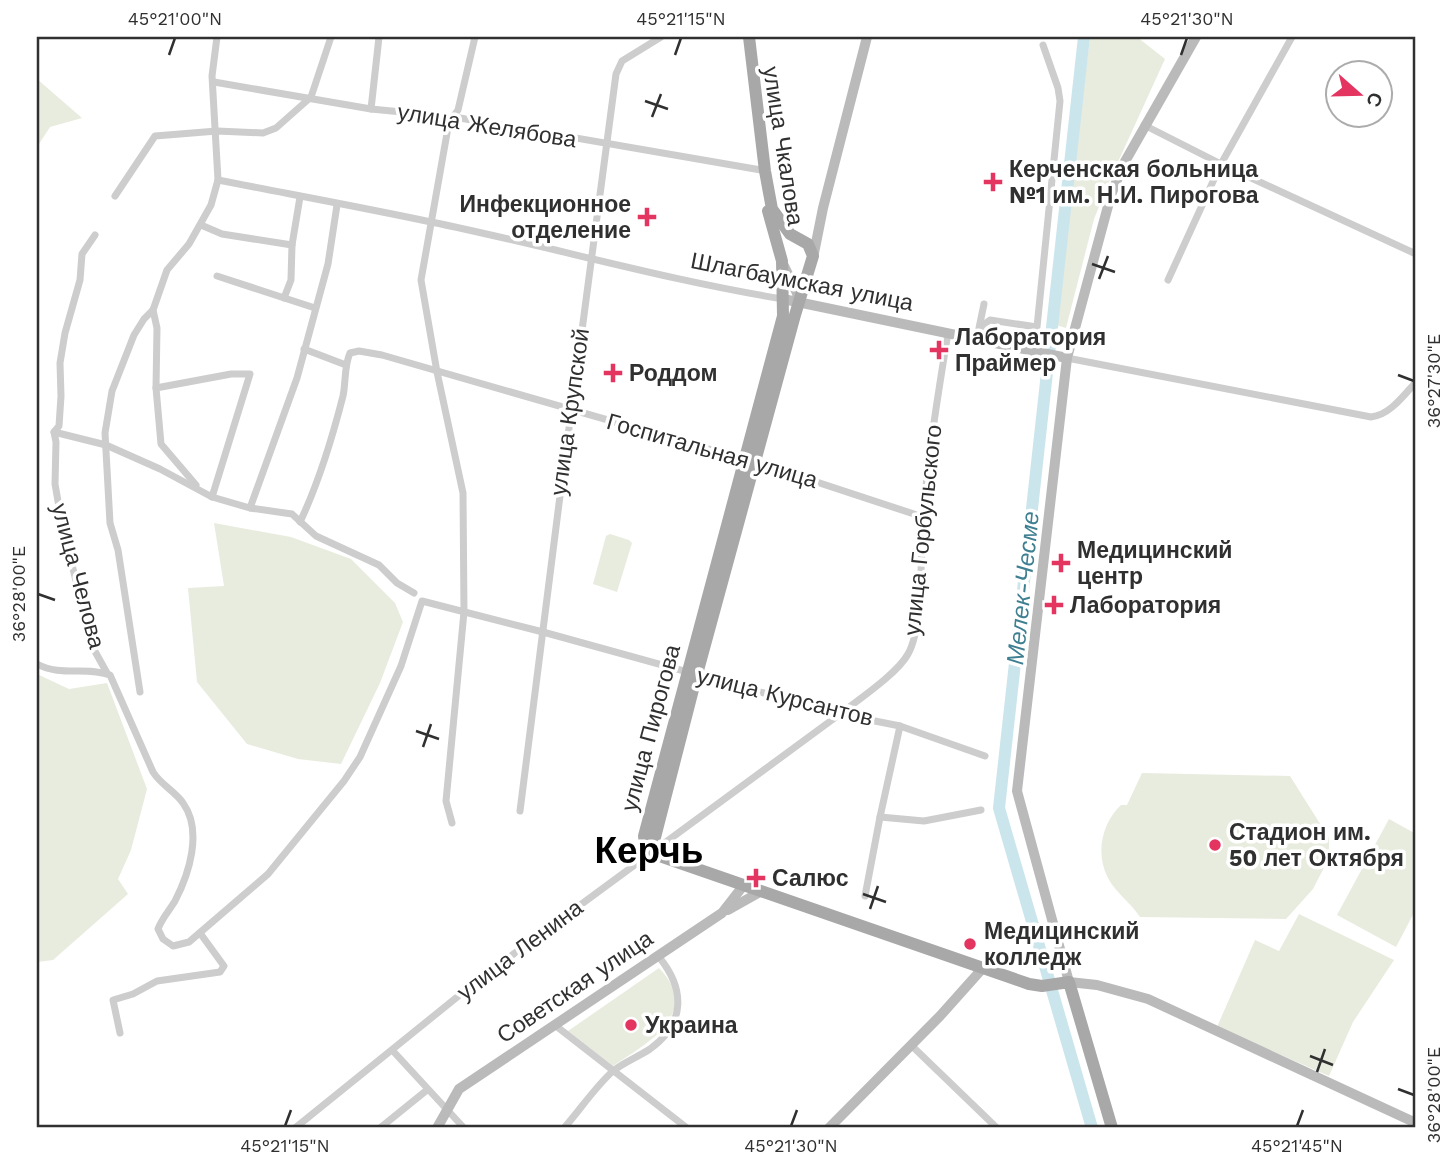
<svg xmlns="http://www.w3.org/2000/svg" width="1453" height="1165" font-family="'Work Sans',sans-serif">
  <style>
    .green { fill: #e8ecde }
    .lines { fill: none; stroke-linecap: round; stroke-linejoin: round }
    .river { stroke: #cbe5ec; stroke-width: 12 }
    .street { stroke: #cdcdcd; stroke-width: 7 }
    .secondary { stroke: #bababa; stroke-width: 10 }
    .primary { stroke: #a8a8a8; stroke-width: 12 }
    .ticks { fill: none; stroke: #303030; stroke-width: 2.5 }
    .poi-dot { fill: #e33560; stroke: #fff; stroke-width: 2.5 }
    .labels { text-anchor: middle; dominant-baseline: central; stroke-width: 7; stroke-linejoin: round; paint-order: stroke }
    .street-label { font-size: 23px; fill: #303030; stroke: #fff }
    .poi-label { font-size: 23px; font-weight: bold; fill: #303030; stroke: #fff; text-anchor: start }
    .water-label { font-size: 24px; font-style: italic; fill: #3e7f91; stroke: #fff }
    .town-label { font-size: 37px; font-weight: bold; fill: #000; stroke: #fff }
    .neatline { fill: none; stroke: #303030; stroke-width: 2.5 }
    .ticks-label { font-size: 18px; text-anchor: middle; fill: #303030 }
  </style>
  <rect width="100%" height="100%" fill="#fff"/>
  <g class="green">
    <polygon points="1090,37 1137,37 1165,59 1112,175 1094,219 1066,328 1056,325"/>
    <polygon points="37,79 82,118 50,127 37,147"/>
    <polygon points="214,523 291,537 351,559 395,603 403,622 380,683 341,764 298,759 247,744 197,682 188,588 224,586"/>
    <polygon points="610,534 629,540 632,543 617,592 593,584 606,536"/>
    <polygon points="37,674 69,689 107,683 147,789 131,850 118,879 128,894 53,960 37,962"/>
    <path d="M1142,773l148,3 39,62v20l-16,31 -27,30 -146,-2c-9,-14 -24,-24 -32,-39 -13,-25 -6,-55 13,-73h6z"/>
    <polygon points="1389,819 1416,834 1416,909 1396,947 1337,915"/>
    <polygon points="1299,914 1394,960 1353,1022 1329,1076 1217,1027 1255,940 1279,951"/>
    <path d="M659,968c44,46 -12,75 -46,98l-45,-35z"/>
  </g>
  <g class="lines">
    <polyline class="river" points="1084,37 999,808 1092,1128"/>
    <g class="street">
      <polyline points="214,82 371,109 454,117 761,170"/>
      <polyline points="371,109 379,37"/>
      <polyline points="1144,125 1221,164 1416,254"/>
      <path d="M218,180c71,14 142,27 213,42 118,24 234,58 352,77"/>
      <polyline points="115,196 155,136 217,131 263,133 276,128 311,97 331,37"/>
      <polyline points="201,225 222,234 292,245"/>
      <polyline points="95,235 82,254 80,280 65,333 60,363 61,396 59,426 54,432 56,442 55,484 62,524 92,646 107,673"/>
      <polyline points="217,276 315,308"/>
      <polyline points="1168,280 1221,164 1292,37"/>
      <polyline points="284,298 291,280 292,245 300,197"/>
      <polyline points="153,310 157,328 156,388 161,444 196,485"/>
      <polyline points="979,328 984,304"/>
      <polyline points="982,340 983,325 990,320 1037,327 1060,101 1058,88 1043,45"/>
      <polyline points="304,349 346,365"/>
      <path d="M1067,358l304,59c19,-2 33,-22 45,-35"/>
      <polyline points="156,388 231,374 250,374 212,497"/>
      <polyline points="54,432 106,445 160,469 212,497 250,508 292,514 316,536 379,565 397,583 414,593"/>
      <polyline points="250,508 297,378 328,264 337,205"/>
      <path d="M300,522c19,-40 32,-83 43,-126 3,-14 1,-30 7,-43l9,-2 23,4 386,111 155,51"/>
      <path d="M37,664c24,13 49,2 73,11l43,97c8,13 22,19 30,31 20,28 6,71 -8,98 -6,10 -13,17 -17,28l5,10 10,7 16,-4 79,-68 76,-93 16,-24 41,-91 21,-65 121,31 297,82 60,12 85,30"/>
      <polyline points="140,692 118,550 110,523 105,433 112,391 134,335 144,319 153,310 167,270 189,244 211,205 218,180 212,76 217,37"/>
      <path d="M520,811c31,-246 62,-491 96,-737l6,-13 39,-24"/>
      <polyline points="880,817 924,821 981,810"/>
      <polyline points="452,823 446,801 464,612 463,493 437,372 421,280 449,122 458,110 475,37"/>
      <polyline points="865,896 880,817 900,726"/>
      <polyline points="556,1026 687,1128"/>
      <polyline points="120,1033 113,1000 133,994 157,981 220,972 224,966 200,933"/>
      <polyline points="912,1046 997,1128"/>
      <polyline points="393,1051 464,1128"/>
      <path d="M295,1128l182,-147 363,-267c18,-14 58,-41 68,-60 16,-28 12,-101 15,-136 5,-62 15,-124 25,-185"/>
      <polyline points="380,1128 427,1090"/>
      <path d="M564,1128c16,-18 31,-41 49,-57 11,-9 25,-14 37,-22 36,-26 35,-60 9,-92"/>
    </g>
    <g class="secondary">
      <polyline points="1196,37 1123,165 1111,195 1067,358 1017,791 1069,982 1097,985 1148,999 1416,1123"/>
      <polyline points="813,258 823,208 867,37"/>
      <polyline points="784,266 797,293 798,302"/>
      <polyline points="783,299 1067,358"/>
      <polyline points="728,910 760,892"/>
      <polyline points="437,1128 459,1089 716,917 722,913 743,886"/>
      <polyline points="829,1128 940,1016 982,969"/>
    </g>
    <g class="primary">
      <polyline points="651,853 697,674 795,315 813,256 808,244 790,234 772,209 765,171 749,37"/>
      <polyline points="651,853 645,844 644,836 783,316 782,261 768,211"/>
      <polyline points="651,853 1029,984 1042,986 1069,982 1112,1128"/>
    </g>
  </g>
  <path class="ticks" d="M169,55l6,-17M675,55l6,-17M1181,55l6,-17M645,101l23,8M652,117l9,-23M1092,264l23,8M1099,279l9,-23M1398,375l16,6M38,594l17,6M416,731l23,8M423,747l8,-23M863,894l23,8M870,909l8,-23M1310,1056l23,9M1317,1072l8,-23M1398,1089l16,6M285,1126l6,-16M791,1126l6,-16M1297,1126l6,-16"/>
  <g class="poi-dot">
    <path d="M989.5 171.5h7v7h7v7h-7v7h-7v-7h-7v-7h7z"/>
    <path d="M643.5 206.5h7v7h7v7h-7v7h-7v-7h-7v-7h7z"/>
    <path d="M935.5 339.5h7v7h7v7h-7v7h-7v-7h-7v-7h7z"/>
    <path d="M609.5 362.5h7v7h7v7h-7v7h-7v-7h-7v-7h7z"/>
    <path d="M1057.5 552.5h7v7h7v7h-7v7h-7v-7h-7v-7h7z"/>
    <path d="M1050.5 594.5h7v7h7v7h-7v7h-7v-7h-7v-7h7z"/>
    <circle cx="1215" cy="845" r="7"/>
    <path d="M752.5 867.5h7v7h7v7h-7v7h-7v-7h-7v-7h7z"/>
    <circle cx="970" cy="944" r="7"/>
    <circle cx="631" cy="1025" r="7"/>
  </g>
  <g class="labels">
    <g class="street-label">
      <text transform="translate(487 126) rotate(9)">улица Желябова</text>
      <text transform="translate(783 146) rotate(81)">улица Чкалова</text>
      <text transform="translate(802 282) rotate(11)">Шлагбаумская улица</text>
      <text transform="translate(570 412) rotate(-82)">улица Крупской</text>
      <text transform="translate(712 451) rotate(16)">Госпитальная улица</text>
      <text transform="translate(923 530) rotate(-84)">улица Горбульского</text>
      <text transform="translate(78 576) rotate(75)">улица Челова</text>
      <text transform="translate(785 697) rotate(14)">улица Курсантов</text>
      <text transform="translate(651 728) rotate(-75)">улица Пирогова</text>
      <text transform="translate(520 950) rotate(-37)">улица Ленина</text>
      <text transform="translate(575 987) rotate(-34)">Советская улица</text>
    </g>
    <g class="poi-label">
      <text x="1009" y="169">Керченская больница<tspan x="1009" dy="26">№1 им. Н.И. Пирогова</tspan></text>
      <text x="631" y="204" text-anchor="end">Инфекционное<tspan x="631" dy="26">отделение</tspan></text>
      <text x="955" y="337">Лаборатория<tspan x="955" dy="26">Праймер</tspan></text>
      <text x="629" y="373">Роддом</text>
      <text x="1077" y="550">Медицинский<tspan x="1077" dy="26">центр</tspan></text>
      <text x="1070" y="605">Лаборатория</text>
      <text x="1229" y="832">Стадион им.<tspan x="1229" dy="26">50 лет Октября</tspan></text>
      <text x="772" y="878">Салюс</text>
      <text x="984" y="931">Медицинский<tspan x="984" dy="26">колледж</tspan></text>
      <text x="645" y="1025">Украина</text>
    </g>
    <g class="water-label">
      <text transform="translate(1023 588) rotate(-84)">Мелек-Чесме</text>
    </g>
    <g class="town-label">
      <text x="649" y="850">Керчь</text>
    </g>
  </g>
  <rect width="1453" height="1165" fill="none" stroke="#ffffff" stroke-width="77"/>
  <g transform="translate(1359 94) rotate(110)"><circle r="33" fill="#ffffff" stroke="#acacac" stroke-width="2"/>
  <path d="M0-5L12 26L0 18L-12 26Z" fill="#e33560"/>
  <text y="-10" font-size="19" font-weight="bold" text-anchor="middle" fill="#303030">С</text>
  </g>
  <rect x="38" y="38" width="1376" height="1088" class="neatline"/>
  <g class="ticks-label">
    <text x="175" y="25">45°21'00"N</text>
    <text x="681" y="25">45°21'15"N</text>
    <text x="1187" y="25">45°21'30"N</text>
    <text transform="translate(1434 381) rotate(-90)" y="6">36°27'30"E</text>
    <text transform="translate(19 594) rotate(-90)" y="6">36°28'00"E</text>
    <text transform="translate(1434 1095) rotate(-90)" y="6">36°28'00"E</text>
    <text x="285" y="1152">45°21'15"N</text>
    <text x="791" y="1152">45°21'30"N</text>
    <text x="1297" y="1152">45°21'45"N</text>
  </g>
</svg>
